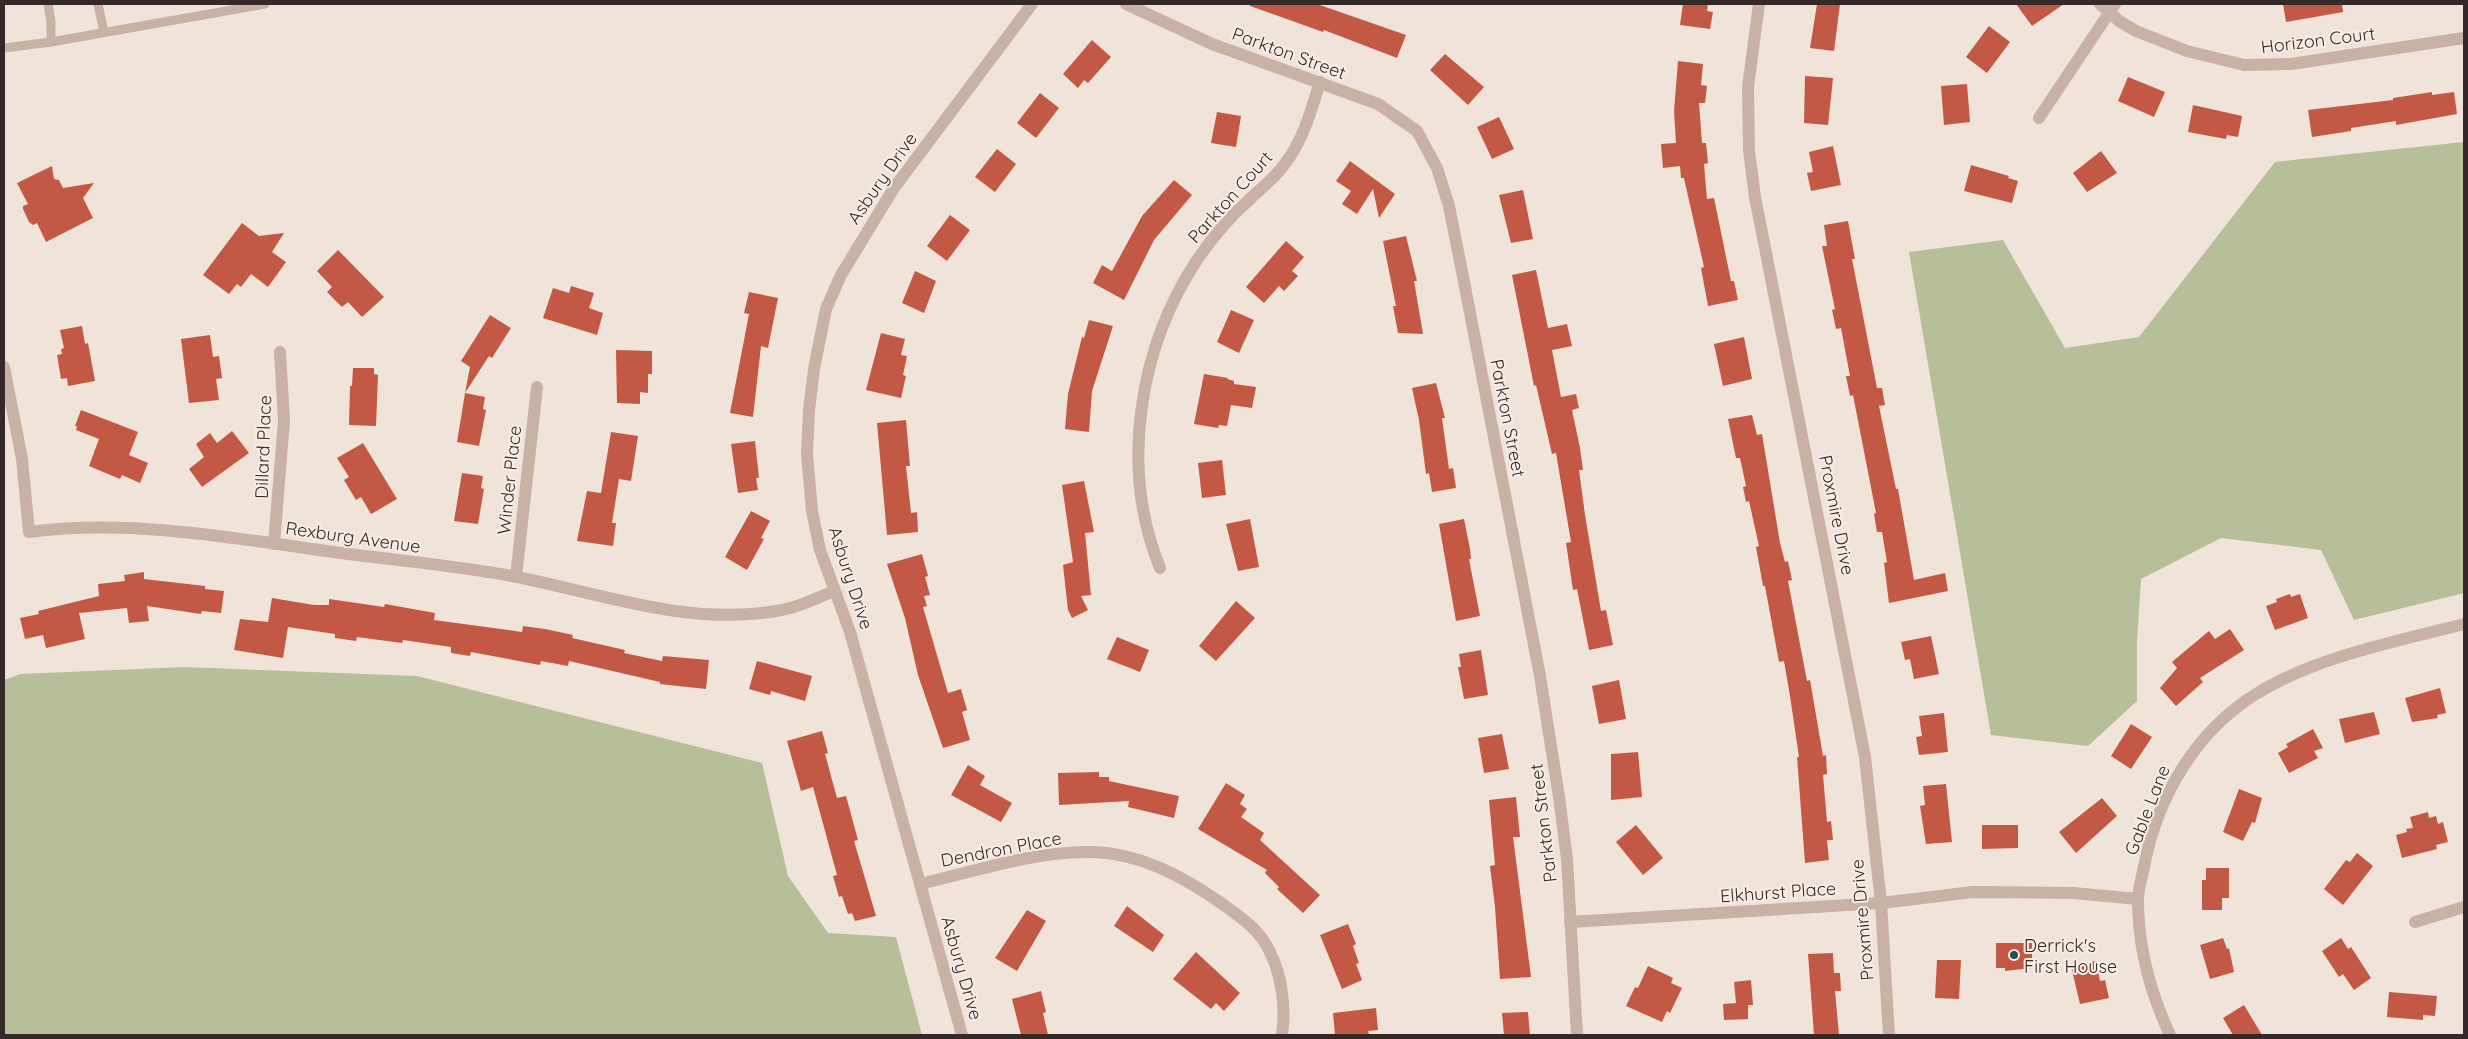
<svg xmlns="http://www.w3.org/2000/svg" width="2468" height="1039" font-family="Quicksand,sans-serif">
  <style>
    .green { fill: #b6bf99 }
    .building { fill: #c35844 }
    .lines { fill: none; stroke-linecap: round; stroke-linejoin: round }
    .service { stroke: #c8b2a5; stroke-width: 9 }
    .minor { stroke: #c8b2a5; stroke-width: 12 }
    .tertiary { stroke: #c8b2a5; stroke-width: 12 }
    .poi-dot { fill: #1d5453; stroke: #f8eee5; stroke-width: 2 }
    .labels { text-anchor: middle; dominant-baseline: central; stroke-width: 4; stroke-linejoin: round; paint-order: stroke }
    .street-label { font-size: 18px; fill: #342926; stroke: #f8eee5 }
    .poi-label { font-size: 18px; fill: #342926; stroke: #f8eee5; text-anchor: start }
  </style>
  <rect width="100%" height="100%" fill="#f0e3d9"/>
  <g class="green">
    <polygon points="2464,142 2464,593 2354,620 2321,550 2221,538 2141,579 2137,641 2137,701 2088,746 1991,735 1909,252 2003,240 2065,348 2139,337 2275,162"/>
    <polygon points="184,667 417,676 762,763 788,876 828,933 896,937 922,1035 4,1035 4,680 21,674"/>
  </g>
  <g class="building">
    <polygon points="1250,4 1317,4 1406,35 1397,58 1324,30 1323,32 1250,6"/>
    <polygon points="1683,4 1708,4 1707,11 1713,12 1710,29 1680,25"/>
    <polygon points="1817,4 1840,4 1834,51 1810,48"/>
    <polygon points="2016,4 2064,4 2032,26"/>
    <polygon points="2283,4 2342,4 2343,12 2286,22"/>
    <polygon points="1989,26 2010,42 1987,73 1966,57"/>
    <polygon points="1092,40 1111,57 1088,83 1084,80 1078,88 1063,74"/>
    <polygon points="1445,54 1484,87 1468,105 1430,70"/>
    <polygon points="1678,61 1703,64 1701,85 1707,86 1705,103 1699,103 1702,143 1706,143 1708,163 1704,164 1707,199 1714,198 1731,281 1734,281 1738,300 1708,306 1701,268 1704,267 1684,178 1681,178 1680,166 1663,168 1661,144 1676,143 1674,111"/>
    <polygon points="1805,76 1833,78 1828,125 1804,123"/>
    <polygon points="2128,77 2165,92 2154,117 2118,101"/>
    <polygon points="1967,84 1970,122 1944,125 1941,86"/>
    <polygon points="2432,92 2432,95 2454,92 2457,114 2396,125 2396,121 2351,128 2351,131 2312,137 2308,110 2393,100 2393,98"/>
    <polygon points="1040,93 1059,108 1036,138 1017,123"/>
    <polygon points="2193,105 2242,116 2238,137 2227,135 2226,139 2188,132"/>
    <polygon points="1217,112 1241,116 1236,147 1211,143"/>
    <polygon points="1499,117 1514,149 1492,159 1477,127"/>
    <polygon points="1833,146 1841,185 1811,191 1807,173 1813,172 1809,152"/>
    <polygon points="997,149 1016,164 995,192 975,177"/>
    <polygon points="2101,151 2117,173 2087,192 2073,173"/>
    <polygon points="1350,161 1395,194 1379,218 1373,189 1357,214 1342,204 1351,191 1336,181"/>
    <polygon points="1971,165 2009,176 2008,178 2018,181 2012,203 1964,191"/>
    <polygon points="52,166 54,179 59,180 63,188 94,183 83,198 93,218 46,242 37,223 33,225 29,222 23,209 23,206 28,204 17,183"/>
    <polygon points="1174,180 1192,195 1154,240 1124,300 1093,283 1102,265 1112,271 1142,216"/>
    <polygon points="1523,190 1533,239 1511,243 1499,195"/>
    <polygon points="950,215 970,230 947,261 927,246"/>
    <polygon points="1848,221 1855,259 1852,259 1877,388 1882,388 1885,405 1879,406 1896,489 1898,489 1914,580 1945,573 1948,591 1889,603 1884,563 1887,562 1882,532 1877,532 1874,514 1876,513 1853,395 1850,396 1846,376 1850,376 1841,328 1836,329 1832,310 1835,309 1822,246 1827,246 1824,225"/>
    <polygon points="242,223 259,236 284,233 272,252 286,262 268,287 251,274 241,287 237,284 229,294 203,275"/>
    <polygon points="1406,236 1417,281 1414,281 1423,334 1398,333 1393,306 1396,306 1383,241"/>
    <polygon points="1286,241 1304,257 1292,271 1298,276 1284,291 1279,286 1264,303 1246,287"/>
    <polygon points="338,250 384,297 362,317 348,302 342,307 327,292 332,287 317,271"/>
    <polygon points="1536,270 1548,328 1567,324 1572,346 1552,350 1561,397 1576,394 1579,408 1572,410 1580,448 1583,470 1579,470 1585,515 1601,611 1606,610 1613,645 1589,650 1577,589 1573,590 1566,543 1571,542 1556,453 1552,454 1536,385 1534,386 1512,275"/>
    <polygon points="915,271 936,281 924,313 902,303"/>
    <polygon points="571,286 594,293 589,308 603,313 597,335 543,318 553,288 569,293"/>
    <polygon points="749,292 778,298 768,348 761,346 753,417 730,413 749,314 744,313"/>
    <polygon points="1231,310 1254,320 1239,353 1217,342"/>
    <polygon points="490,315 511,328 492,358 489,356 465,393 470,367 461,361"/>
    <polygon points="1089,320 1113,326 1092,391 1089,432 1065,429 1068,394 1082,337 1084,338"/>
    <polygon points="82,326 85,344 88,343 95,381 68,386 67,378 61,379 57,355 62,354 61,349 64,348 60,330"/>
    <polygon points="881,333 905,339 901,355 907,356 903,375 906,376 901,398 866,390"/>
    <polygon points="210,335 213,357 219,356 222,378 216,379 219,400 189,403 181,339"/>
    <polygon points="1744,337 1752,379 1723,386 1714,344"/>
    <polygon points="616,350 652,351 652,374 648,374 648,393 640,392 640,404 617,403"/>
    <polygon points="353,368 374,368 374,374 378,375 376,426 349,425 350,386 352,386"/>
    <polygon points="1204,374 1228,378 1227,379 1234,381 1234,384 1256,387 1252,408 1231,405 1227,426 1219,425 1218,428 1194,424"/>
    <polygon points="1436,383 1445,418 1442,418 1449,469 1453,468 1456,488 1432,492 1429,473 1426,474 1419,420 1412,388"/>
    <polygon points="465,393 485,397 483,409 486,410 479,446 457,442"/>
    <polygon points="81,410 138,432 129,455 148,463 140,483 122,475 120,479 89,466 99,439 76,430 77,426 75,426"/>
    <polygon points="1752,415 1757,435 1762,434 1780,543 1785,562 1788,561 1792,580 1788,581 1807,681 1810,680 1823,756 1826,755 1827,774 1823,775 1827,822 1831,821 1833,840 1827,840 1829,860 1805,863 1797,757 1799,757 1790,696 1784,661 1779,662 1765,586 1763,586 1756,547 1759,546 1749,501 1746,502 1743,487 1746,486 1740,458 1736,458 1728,419"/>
    <polygon points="906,420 910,466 906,466 911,513 917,512 918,532 887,535 877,423"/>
    <polygon points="232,431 249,453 202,487 189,469 204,457 196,444 210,433 217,443"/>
    <polygon points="611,432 638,436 631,481 619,479 612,523 616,523 613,546 577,541 587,491 601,493"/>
    <polygon points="755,441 759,478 756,478 758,490 738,493 731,444"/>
    <polygon points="363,443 397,499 371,514 361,497 356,500 344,480 349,477 337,458"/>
    <polygon points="1222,460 1226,495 1202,498 1198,463"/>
    <polygon points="462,473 483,476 481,488 484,489 478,524 454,521"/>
    <polygon points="1084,481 1094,532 1085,533 1091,595 1081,596 1088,610 1072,618 1068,610 1063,565 1073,562 1062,485"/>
    <polygon points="751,511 770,521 761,538 764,539 747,570 725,557"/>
    <polygon points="1250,519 1259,567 1238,571 1226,524"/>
    <polygon points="1464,519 1470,549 1471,559 1469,559 1480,616 1456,621 1439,524"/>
    <polygon points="922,554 928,576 925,577 930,595 924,596 927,606 923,607 948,693 961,689 967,710 962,712 970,740 943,748 918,675 905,618 887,564"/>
    <polygon points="144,572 144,579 205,586 205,589 224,591 221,613 202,611 201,614 147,606 149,621 129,623 127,608 79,613 85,639 46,648 43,635 25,639 20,618 39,614 38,611 99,596 98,584 125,581 124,575"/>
    <polygon points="2290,594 2291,597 2300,594 2308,618 2275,630 2266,606 2277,602 2276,599"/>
    <polygon points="272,598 314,605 329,605 329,599 384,607 385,604 435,613 434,620 522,632 523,626 545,629 573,635 572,638 625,650 624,653 662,661 663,656 709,660 706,689 660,684 660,682 569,661 568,666 541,661 540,665 471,652 470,656 451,653 451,647 403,640 402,643 357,637 356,641 335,638 335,634 288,627 283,658 234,650 240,619 268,622"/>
    <polygon points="1236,601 1255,618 1216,661 1199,646"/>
    <polygon points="2230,629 2244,650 2200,678 2203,682 2176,706 2160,688 2177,668 2172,662 2209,631 2215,639"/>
    <polygon points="1931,636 1939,674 1914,679 1910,659 1905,660 1901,642"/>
    <polygon points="1117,637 1149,650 1140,672 1107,659"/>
    <polygon points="1481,650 1488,695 1464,699 1458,667 1461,667 1459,654"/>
    <polygon points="757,661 812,676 805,701 771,691 770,695 749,689"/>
    <polygon points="1619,680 1626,719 1599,724 1592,686"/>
    <polygon points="2440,688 2446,713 2437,715 2438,718 2412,722 2405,698"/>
    <polygon points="2374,712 2380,734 2345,743 2339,719"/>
    <polygon points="1944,713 1948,752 1919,755 1916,737 1922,736 1919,716"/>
    <polygon points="2131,724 2152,737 2131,769 2111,756"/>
    <polygon points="2313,729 2323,748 2314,751 2318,758 2289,773 2278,753 2288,747 2286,744"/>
    <polygon points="822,731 828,753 825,754 837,798 846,796 858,840 854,841 876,916 855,921 852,913 848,914 842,896 839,897 833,876 837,875 813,787 801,791 787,741"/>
    <polygon points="1502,734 1509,769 1484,773 1478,738"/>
    <polygon points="1638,752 1642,797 1611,800 1611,754"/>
    <polygon points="968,765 985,776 980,785 1012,803 1001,822 951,795"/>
    <polygon points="1099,772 1099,777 1109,777 1109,781 1179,796 1174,818 1128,807 1129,801 1059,805 1058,773"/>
    <polygon points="1226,783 1245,795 1240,804 1247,809 1241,817 1264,833 1260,840 1320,895 1303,913 1277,889 1279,887 1265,873 1267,870 1198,829"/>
    <polygon points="1946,784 1952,842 1926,844 1920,806 1925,805 1923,786"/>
    <polygon points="2239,789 2262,798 2255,823 2252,822 2243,841 2223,832"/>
    <polygon points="1516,797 1520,837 1513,837 1531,977 1500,979 1495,907 1490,866 1495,865 1489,800"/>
    <polygon points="2102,798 2117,816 2076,853 2059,832"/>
    <polygon points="2428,812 2429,818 2436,816 2438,824 2443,822 2448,842 2436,845 2437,849 2402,858 2396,835 2407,832 2406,829 2413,828 2410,817"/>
    <polygon points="1636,825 1663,858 1643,875 1616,842"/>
    <polygon points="1982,825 2018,825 2018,848 1982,849"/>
    <polygon points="2357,853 2373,866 2343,905 2324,889 2346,860 2350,862"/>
    <polygon points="2206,868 2229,868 2229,898 2222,898 2222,910 2202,910 2202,880 2206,880"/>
    <polygon points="1127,906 1164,935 1153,952 1114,926"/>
    <polygon points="1027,910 1046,921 1017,971 995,958"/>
    <polygon points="1348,924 1356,944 1353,946 1359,963 1356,964 1362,980 1342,989 1320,935"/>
    <polygon points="2223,938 2227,949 2229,948 2234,972 2210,979 2200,945"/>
    <polygon points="2341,938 2348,949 2351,947 2371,978 2354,990 2343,974 2339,977 2322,951"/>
    <polygon points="1996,943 2032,943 2032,968 2005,971 2005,968 1996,968"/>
    <polygon points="1196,952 1240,993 1224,1011 1216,1003 1211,1009 1173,979"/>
    <polygon points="1833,953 1834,973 1840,973 1841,991 1835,991 1839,1035 1814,1035 1808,954"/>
    <polygon points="1937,960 1961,960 1959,999 1935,998"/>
    <polygon points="2096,961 2100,981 2105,980 2109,998 2080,1004 2071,966"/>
    <polygon points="1648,966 1673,978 1671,983 1682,988 1670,1013 1667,1011 1662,1022 1626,1006 1635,987 1638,988"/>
    <polygon points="1751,980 1753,1005 1748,1005 1748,1019 1724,1020 1723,1004 1736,1003 1734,982"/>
    <polygon points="1041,991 1046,1012 1043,1013 1048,1035 1021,1035 1012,999"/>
    <polygon points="2389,992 2437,996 2435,1016 2423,1015 2423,1020 2387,1017"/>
    <polygon points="2244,1005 2262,1035 2233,1035 2223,1018"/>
    <polygon points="1376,1008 1378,1030 1368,1031 1369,1035 1335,1035 1333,1013"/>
    <polygon points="1528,1012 1530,1035 1504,1035 1502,1013"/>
  </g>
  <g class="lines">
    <g class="service">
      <polyline points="98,4 104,32"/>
      <polyline points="51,42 265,4"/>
      <polyline points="4,48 51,42 51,22 48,4"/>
    </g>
    <g class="minor">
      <polyline points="1126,4 1212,44 1378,104 1417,131 1437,168 1449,206 1465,287 1540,676 1559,797 1567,859 1577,1035"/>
      <polyline points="1759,4 1748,87 1749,151 1755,197 1865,757 1881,903 1889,1035"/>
      <polyline points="2100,4 2119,21 2136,31 2187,51 2244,65 2291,64 2464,38"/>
      <polyline points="2039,118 2115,4"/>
      <path d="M4,367l18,92 7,73c100,-13 198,5 297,19 64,9 129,14 191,26 86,17 170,49 259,34 20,-3 39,-12 58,-20"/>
      <polyline points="274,544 284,421 280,352"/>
      <path d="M1160,568c-41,-101 -21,-222 39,-311 14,-20 32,-41 50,-57 12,-12 25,-21 35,-35 19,-24 27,-54 36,-83"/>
      <polyline points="516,577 537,387"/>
      <path d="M920,884c56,-13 114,-33 172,-32 48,1 90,24 129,51 18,13 38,26 48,47 13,25 17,57 13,85"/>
      <polyline points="1570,922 1881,903 1973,892 2073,893 2138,899"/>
      <polyline points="2415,922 2464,907"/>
    </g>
    <g class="tertiary">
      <polyline points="962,1035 850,632 820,550 812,511 807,454 809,410 814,369 826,309 841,275 894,188 1032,4"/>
      <path d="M2170,1035c-20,-43 -32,-87 -32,-135 0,-11 4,-23 6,-33 13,-70 52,-136 112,-173 59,-37 142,-53 208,-70"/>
    </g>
  </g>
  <circle class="poi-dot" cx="2014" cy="955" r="5"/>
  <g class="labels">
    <g class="street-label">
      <text transform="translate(2318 40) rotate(-7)">Horizon Court</text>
      <text transform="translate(1289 53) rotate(20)">Parkton Street</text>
      <text transform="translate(882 178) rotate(-55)">Asbury Drive</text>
      <text transform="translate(1230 197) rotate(-48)">Parkton Court</text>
      <text transform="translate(1508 418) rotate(79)">Parkton Street</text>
      <text transform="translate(263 447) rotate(-88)">Dillard Place</text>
      <text transform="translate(509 480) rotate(-84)">Winder Place</text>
      <text transform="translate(1837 515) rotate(79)">Proxmire Drive</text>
      <text transform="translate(353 537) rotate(8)">Rexburg Avenue</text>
      <text transform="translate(851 578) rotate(72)">Asbury Drive</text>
      <text transform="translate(2147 810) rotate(-69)">Gable Lane</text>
      <text transform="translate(1543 823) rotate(-97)">Parkton Street</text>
      <text transform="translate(1001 849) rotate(-11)">Dendron Place</text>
      <text transform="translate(1778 892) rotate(-4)">Elkhurst Place</text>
      <text transform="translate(1862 920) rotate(-95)">Proxmire Drive</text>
      <text transform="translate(962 968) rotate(74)">Asbury Drive</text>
    </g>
    <g class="poi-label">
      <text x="2024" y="945">Derrick's<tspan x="2024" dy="21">First House</tspan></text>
    </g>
  </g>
  <rect width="2468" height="1039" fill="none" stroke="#342926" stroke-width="10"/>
</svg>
